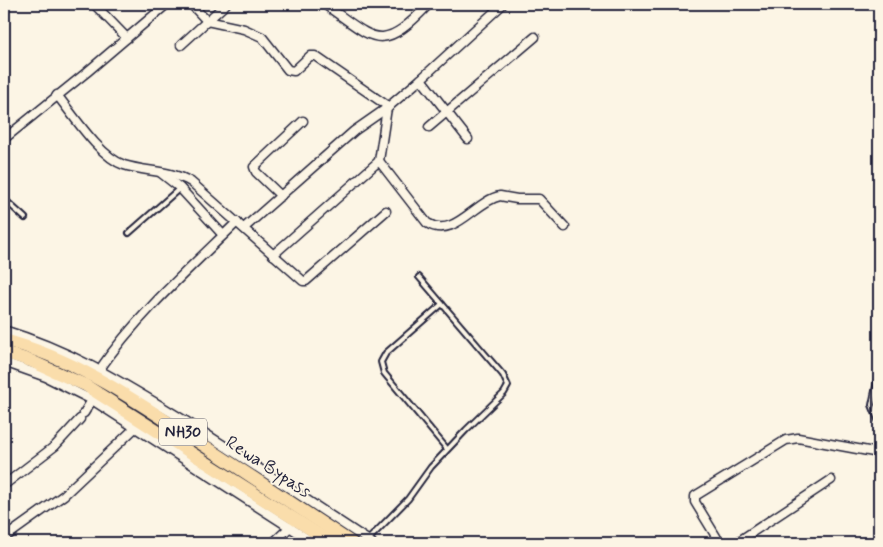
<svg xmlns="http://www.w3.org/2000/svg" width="883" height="547" font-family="Mynerve,sans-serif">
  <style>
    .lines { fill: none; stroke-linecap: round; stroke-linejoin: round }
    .service-casing { stroke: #22223b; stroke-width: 8 }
    .minor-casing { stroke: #22223b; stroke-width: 11 }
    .trunk-casing { stroke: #22223b; stroke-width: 16 }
    .service { stroke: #fcf5e5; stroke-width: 4 }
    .minor { stroke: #fcf5e5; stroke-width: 8 }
    .trunk { stroke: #faddab; stroke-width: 12 }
    .labels { text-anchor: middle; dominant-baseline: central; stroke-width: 4; stroke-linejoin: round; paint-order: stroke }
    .shield { fill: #fcf5e5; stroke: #63616e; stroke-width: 1 }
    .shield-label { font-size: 16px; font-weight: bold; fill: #22223b }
    .street-label { font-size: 18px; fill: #22223b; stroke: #fcf5e5 }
  </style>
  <rect width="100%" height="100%" fill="#fcf5e5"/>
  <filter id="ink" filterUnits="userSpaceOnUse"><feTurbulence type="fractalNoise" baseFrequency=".02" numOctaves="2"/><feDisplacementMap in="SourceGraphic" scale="10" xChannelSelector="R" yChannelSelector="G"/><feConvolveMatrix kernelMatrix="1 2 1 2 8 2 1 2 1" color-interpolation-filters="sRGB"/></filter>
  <g filter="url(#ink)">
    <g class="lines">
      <defs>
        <g id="service">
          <polyline points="4,199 25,218"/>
          <polyline points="129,233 180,188"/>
          <polyline points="442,304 386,353 381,362 384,373 447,449"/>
          <polyline points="879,372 872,405 879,422"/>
          <polyline points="368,540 408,499 431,467 466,430 504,393 508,386 503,375 419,277"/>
        </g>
        <g id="minor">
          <polyline points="94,4 127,38"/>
          <polyline points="191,4 207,21 244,29 262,37 288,70 294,71 310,56 315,56 389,107"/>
          <path d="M324,4c51,35 56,52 105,0"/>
          <polyline points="181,45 226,4"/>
          <polyline points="421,79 468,139"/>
          <path d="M57,95c17,21 42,61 67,70 22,7 47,5 67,17l112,99h3l80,-70"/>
          <path d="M387,108l-8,53 48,62c27,17 48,-22 73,-27l17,3h22l26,28"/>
          <polyline points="429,127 535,37"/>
          <polyline points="4,139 87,72 167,4"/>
          <polyline points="161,173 180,188 223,235"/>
          <polyline points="281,196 256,172 254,167 303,121"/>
          <polyline points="244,228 354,131 387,108 421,79 503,4"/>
          <polyline points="273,255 379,161"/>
          <path d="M4,330c69,21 119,53 180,90 63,40 126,82 188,123"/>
          <polyline points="4,362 46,377 92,400 314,543"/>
          <path d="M100,369c37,-54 91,-102 137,-147"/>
          <polyline points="84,413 92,400"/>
          <polyline points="4,485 55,446 80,419"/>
          <polyline points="4,538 64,495 136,427"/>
          <polyline points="273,543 290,527"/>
          <polyline points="720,543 695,502 695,496 786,440 798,438 879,453"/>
          <polyline points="736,543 831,480"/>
        </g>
        <g id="trunk">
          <path d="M4,340c69,18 128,58 187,97 54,35 108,71 161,106"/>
          <polyline points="4,352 31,361 85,385 332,543"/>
        </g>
      </defs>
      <use href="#service" class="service-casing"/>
      <use href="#minor" class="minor-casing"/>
      <use href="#trunk" class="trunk-casing"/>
      <use href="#service" class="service"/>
      <use href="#minor" class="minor"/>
      <use href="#trunk" class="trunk"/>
    </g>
  </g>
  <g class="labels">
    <rect class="shield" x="159" y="418.5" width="48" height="27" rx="4"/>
    <g class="shield-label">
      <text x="183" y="432">NH30</text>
    </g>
    <g class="street-label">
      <text transform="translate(268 467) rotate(33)">Rewa Bypass</text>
    </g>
  </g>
  <rect width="883" height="547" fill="none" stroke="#fcf5e5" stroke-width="20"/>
  <rect x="10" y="10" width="863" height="527" fill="none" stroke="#22223b" stroke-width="2" filter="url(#ink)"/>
</svg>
